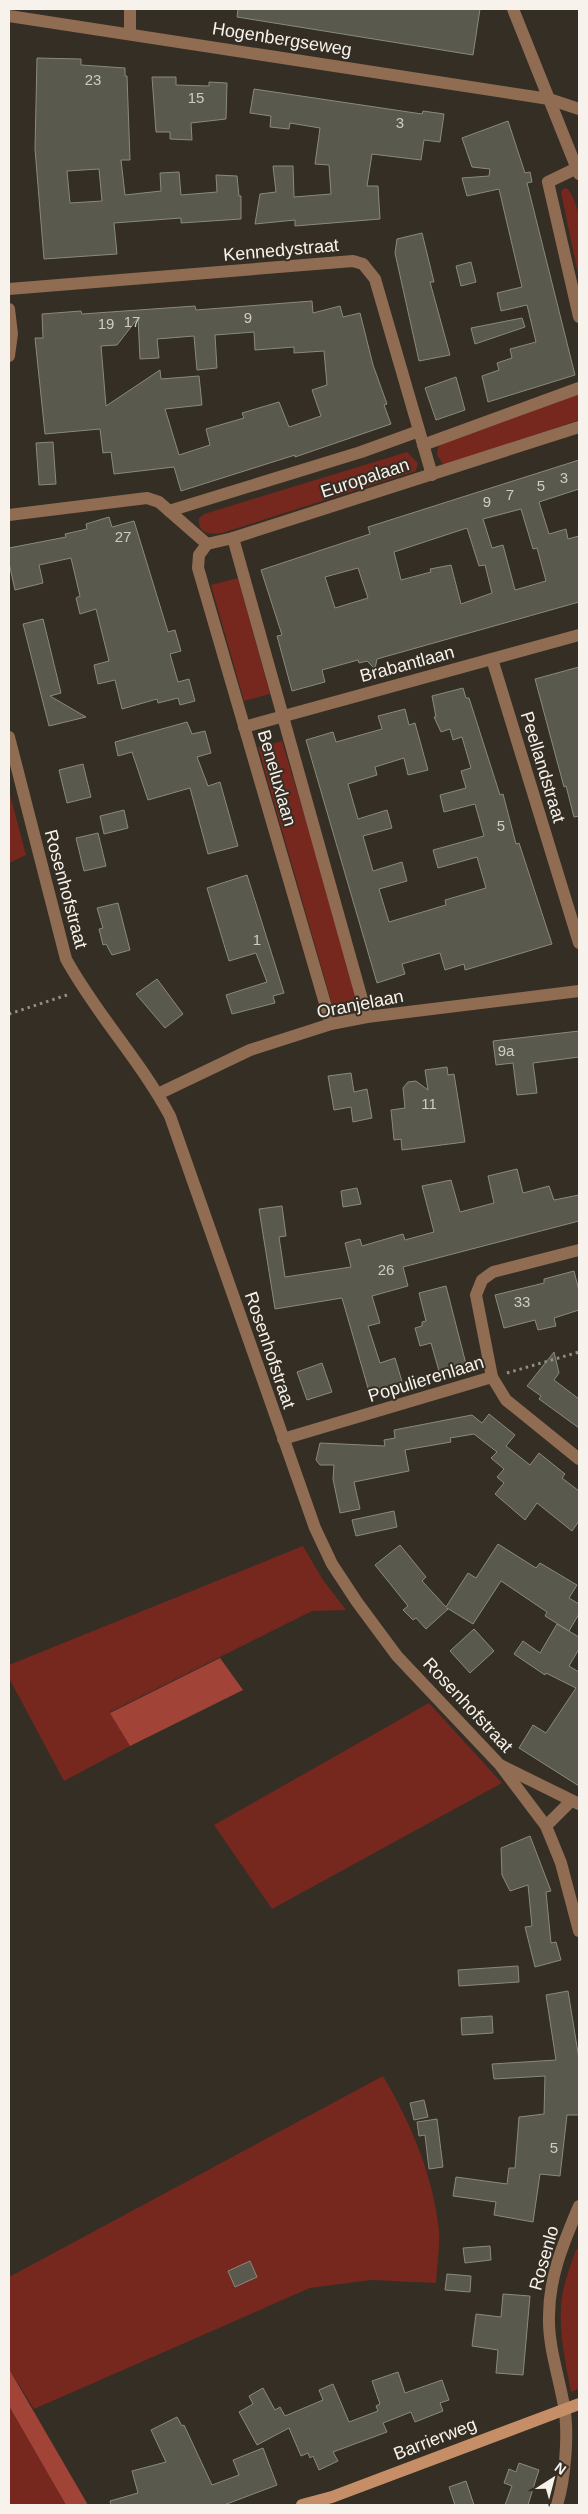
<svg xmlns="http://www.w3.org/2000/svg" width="588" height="2514" font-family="Helvetica,sans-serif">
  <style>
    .green { fill: #76271e }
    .forest { fill: #a24337 }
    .building { fill: #59594d; stroke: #898a7d; fill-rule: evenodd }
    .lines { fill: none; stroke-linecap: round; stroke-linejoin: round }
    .path { stroke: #938e85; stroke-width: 3; stroke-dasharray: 2.5 4; stroke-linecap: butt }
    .street { stroke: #906c53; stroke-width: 12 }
    .secondary { stroke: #c68e66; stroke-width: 12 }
    .labels { text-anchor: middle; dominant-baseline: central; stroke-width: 4; stroke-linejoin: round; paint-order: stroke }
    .number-label { font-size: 15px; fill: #d0ccc4 }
    .street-label { font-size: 18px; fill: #f7f3ec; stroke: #342e24 }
  </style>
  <rect width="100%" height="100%" fill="#342e24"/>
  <g class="green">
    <path d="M564,188l4,1c18,25 11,61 11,90l-18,-87z"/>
    <polygon points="579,392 579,420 455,463 443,464 437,455 438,447 444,441"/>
    <path d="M407,452l11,11 -2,8 -194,62c-12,2 -25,1 -23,-15l5,-4z"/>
    <polygon points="238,578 270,694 244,701 211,585"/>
    <path d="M282,741l76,253 2,17c-12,1 -20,2 -28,-7l-74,-257z"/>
    <polygon points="9,791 26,855 9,863"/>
    <polygon points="303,1546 323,1580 346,1610 312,1611 110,1712 130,1746 64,1781 9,1678 9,1665"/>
    <polygon points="429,1703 502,1783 272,1909 214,1825"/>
    <path d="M383,2076c28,47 50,99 56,154 1,17 -2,36 -3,53l-65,-3 -61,8 -276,121 -25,-40v-92z"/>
    <path d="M579,2248v141l-8,3c-5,-27 -12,-58 -10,-85 1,-20 8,-38 15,-57z"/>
    <polygon points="9,2406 66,2505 9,2505"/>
  </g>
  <g class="forest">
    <polygon points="220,1658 243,1690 130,1746 110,1713"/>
    <polygon points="9,2369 88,2505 66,2505 9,2406"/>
  </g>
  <g class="building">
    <polygon points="238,9 480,9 473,55 237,17"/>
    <path d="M37,58l44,1v6l44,3v8h2l3,84h-9l4,35 36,-4 -1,-18 19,-1 2,23 36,-3 -1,-17 21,1 2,20h2v23l-60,4v-5l-67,5 3,31 -73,5 -9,-110zM99,169l3,32 -32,2 -3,-32z"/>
    <polygon points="152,77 176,77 176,85 209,86 209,82 227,83 226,119 191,123 192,140 170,139 170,132 156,132"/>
    <polygon points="254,89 422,114 423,111 444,114 440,142 424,140 421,160 372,154 367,186 378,186 380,219 295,226 295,220 255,224 260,194 276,192 273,166 293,166 294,197 331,194 329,165 315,164 320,128 290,123 289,129 270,127 271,116 250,113"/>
    <polygon points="508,121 525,173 530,172 532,182 527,183 575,375 488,402 482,376 499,370 497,363 512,358 510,349 536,342 527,305 501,311 497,293 522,287 499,189 467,196 462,178 489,176 490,169 472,167 462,138"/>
    <polygon points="422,233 434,282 430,282 450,355 419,361 395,253 397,239"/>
    <polygon points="471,262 476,282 461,286 456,266"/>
    <path d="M312,301l1,12 27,-7 3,11 17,-4 13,52 14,39 -3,1 7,19 -96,33v-2l-114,36 -7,-24 -60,7 -3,-22 -8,1 -3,-24 -55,5 -10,-96h8l-1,-24 39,-3 1,3 113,-8 1,4zM138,318l2,41 19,-1 -2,-19 37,-3 3,34 20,-2 -2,-33 39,-3 1,18 39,-3v6l30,-2 3,34 -15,5 9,26 -32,11 -10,-25 -37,11 2,5 -38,11 4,16 -31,10 -14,-46 37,-4 -3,-29 -38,3 -1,-9 -54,36 -5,-60 16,-1z"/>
    <polygon points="522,318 525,327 475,344 471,328"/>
    <polygon points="456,377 465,410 436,420 425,388"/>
    <polygon points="53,442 56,484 39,485 36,443"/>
    <path d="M579,460v29l-40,13 10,32 17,-5 2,10 11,-3v66l-202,57 -2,10 -8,-8 -8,2 -1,-3 -36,10 3,12 -33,9 -15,-55 5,-1 -21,-65 109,-36 -2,-7zM521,509l12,40 4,-1 9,33 -31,9 -12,-45 -11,3 -9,-29zM467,528l12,38 6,-1 7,28 -31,11 -10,-39 -21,4 1,3 -30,8 -7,-28zM358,568l10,30 -33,10 -10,-31z"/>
    <polygon points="109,517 112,527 134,521 168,632 175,630 181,651 170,654 178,682 189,679 195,701 180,705 178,698 158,703 157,699 122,709 115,680 98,684 94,665 109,661 96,609 80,614 76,598 80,596 71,558 39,565 43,583 15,590 9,563 9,548 66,537 65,534 87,529 86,524"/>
    <polygon points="43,619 61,693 50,696 86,717 49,726 23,624"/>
    <polygon points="579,667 579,816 574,817 566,786 564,787 535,679"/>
    <polygon points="463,688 466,698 469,698 500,795 503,794 516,844 519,843 552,944 465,970 464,964 445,970 440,953 402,964 405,974 377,983 306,740 333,732 336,742 382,729 378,716 405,709 409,725 415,723 428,770 408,775 404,758 375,767 377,775 348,784 358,819 387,810 392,828 363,836 373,871 402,862 407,881 379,889 389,922 446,905 445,900 486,888 477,857 438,868 433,850 484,836 475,804 444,812 440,795 466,788 461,771 471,768 462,737 453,740 450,729 441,732 434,717 436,717 432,696"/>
    <polygon points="187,722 192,734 205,731 211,753 197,757 208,786 220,782 238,846 208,854 190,788 148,800 132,752 118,756 115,742"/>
    <polygon points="83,764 91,797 67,803 59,770"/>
    <polygon points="124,810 128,828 104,834 100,816"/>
    <polygon points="98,833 106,866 84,871 76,838"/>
    <polygon points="247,875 284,993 273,996 275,1003 232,1014 226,995 267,982 256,953 229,961 207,888"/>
    <polygon points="118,903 130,950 112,955 106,944 103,945 99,929 103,928 97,908"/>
    <polygon points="157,979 183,1014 165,1028 136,994"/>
    <polygon points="579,1031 579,1057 533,1063 537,1093 517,1095 513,1063 496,1065 493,1041"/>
    <polygon points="447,1067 448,1075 454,1074 465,1142 402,1150 401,1139 394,1140 391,1110 405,1108 403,1088 408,1082 416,1081 428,1090 425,1070"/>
    <polygon points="351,1073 354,1092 367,1089 372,1118 353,1122 351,1107 334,1110 328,1076"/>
    <polygon points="517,1169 523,1193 549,1186 554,1200 579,1195 579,1221 403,1267 408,1286 372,1296 380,1323 368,1326 380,1363 395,1358 403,1385 370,1395 342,1298 275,1309 259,1209 282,1206 286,1236 279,1237 285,1277 351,1267 345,1243 360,1239 362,1246 403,1234 405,1240 434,1232 422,1186 451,1180 460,1212 494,1203 488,1176"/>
    <polygon points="357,1188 361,1204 343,1207 341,1191"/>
    <polygon points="574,1271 579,1291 579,1310 554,1318 556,1326 538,1330 535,1320 504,1328 495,1295 544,1283 544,1279"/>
    <polygon points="446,1286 466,1364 439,1371 431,1343 420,1346 415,1328 422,1326 422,1322 426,1321 419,1293"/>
    <polygon points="554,1352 559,1373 554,1380 579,1399 579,1428 539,1399 541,1396 527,1386"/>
    <polygon points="322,1363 332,1392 307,1400 297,1372"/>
    <polygon points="489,1414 515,1435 506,1446 530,1465 539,1453 565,1474 562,1478 579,1491 579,1521 572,1531 537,1503 525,1520 495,1494 504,1483 497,1477 504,1469 491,1458 497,1452 474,1434 450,1438 451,1442 405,1450 409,1471 354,1482 360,1509 340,1513 333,1479 334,1465 320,1465 316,1460 320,1443 385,1446 384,1440 395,1438 394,1430 472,1415 482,1423"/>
    <polygon points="394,1511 397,1527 356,1536 352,1520"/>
    <polygon points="498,1544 536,1568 540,1563 577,1585 569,1598 579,1604 579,1614 569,1631 545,1616 547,1612 501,1581 473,1624 447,1608 448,1609 426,1629 416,1618 413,1620 403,1610 408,1606 375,1565 400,1545 426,1577 422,1581 446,1607 468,1573 476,1578"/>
    <polygon points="557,1624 579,1637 579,1649 569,1666 579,1672 579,1786 519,1748 533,1725 546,1733 576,1688 546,1673 545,1675 514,1654 523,1641 540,1653"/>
    <polygon points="474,1629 494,1651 470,1673 450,1651"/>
    <polygon points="530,1836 551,1891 546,1892 551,1943 556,1942 561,1960 535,1967 525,1927 532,1926 528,1885 510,1891 502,1875 501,1848"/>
    <polygon points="518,1966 519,1982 459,1986 458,1970"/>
    <polygon points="568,1991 579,2059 579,2115 567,2115 560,2176 540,2174 533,2222 494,2215 496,2202 453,2196 456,2177 507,2184 509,2168 515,2168 519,2117 544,2114 545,2076 494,2079 492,2064 556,2060 546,1995"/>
    <polygon points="492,2016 493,2033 462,2035 461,2018"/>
    <polygon points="424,2100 428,2117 414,2120 410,2103"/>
    <polygon points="437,2119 443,2167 429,2169 425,2135 419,2136 417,2122"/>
    <polygon points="490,2246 491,2260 465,2263 463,2248"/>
    <polygon points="250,2261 257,2277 235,2287 228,2271"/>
    <polygon points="447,2274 471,2276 470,2292 445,2290"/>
    <polygon points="503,2294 530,2296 523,2375 496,2373 498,2350 472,2346 476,2314 501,2317"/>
    <polygon points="398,2372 405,2393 442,2380 449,2400 440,2403 443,2411 415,2422 411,2412 383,2423 387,2432 333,2452 338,2461 319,2470 313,2456 310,2458 308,2453 301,2456 289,2428 257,2445 239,2412 253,2404 249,2396 263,2388 275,2410 280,2407 285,2416 323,2400 319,2390 333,2384 349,2422 378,2411 376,2406 380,2404 372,2381"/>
    <polygon points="177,2417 182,2426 184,2425 212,2485 239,2475 233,2460 263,2448 277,2485 224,2505 111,2505 110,2501 138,2493 132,2471 166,2462 151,2430"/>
    <polygon points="519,2463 539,2470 536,2479 528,2505 505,2505 512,2486 504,2483 509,2469 516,2472"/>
    <polygon points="466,2481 474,2505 455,2505 449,2487"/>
  </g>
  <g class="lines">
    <g class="path">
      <polyline points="9,1014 70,994"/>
      <polyline points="507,1373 579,1352"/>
    </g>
    <g class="street">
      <polyline points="130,9 130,33"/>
      <polyline points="513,9 579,174"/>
      <polyline points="9,16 549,99 579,109"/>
      <polyline points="577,168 548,182 579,317"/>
      <polyline points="9,289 353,261 363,264 375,279 432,475"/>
      <polyline points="9,309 12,334 9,356"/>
      <polyline points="423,445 579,388"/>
      <polyline points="169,511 361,452 419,431"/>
      <polyline points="9,515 147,498 159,502 207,544 233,538 579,427"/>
      <polyline points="233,538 367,1017"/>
      <polyline points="207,544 199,555 198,568 331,1024"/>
      <polyline points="492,659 579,943"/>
      <polyline points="244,727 579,635"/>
      <path d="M9,737l57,222c30,55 74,101 104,157l145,412 17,36 25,38 40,54 103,109 46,61 15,37 18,68"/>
      <polyline points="158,1094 250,1050 331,1024 367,1017 579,991"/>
      <polyline points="579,1250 493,1272 482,1280 476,1295 492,1377 506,1400 579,1459"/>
      <polyline points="283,1439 492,1377"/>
      <polyline points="502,1766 579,1804"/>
      <polyline points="546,1826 571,1801"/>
      <path d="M557,2505c8,-26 12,-71 7,-99 -5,-29 -16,-60 -15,-90 0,-40 15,-74 30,-110"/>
    </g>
    <polyline class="secondary" points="302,2505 332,2497 579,2404"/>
  </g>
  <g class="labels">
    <g class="number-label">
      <text x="93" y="79">23</text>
      <text x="196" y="97">15</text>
      <text x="400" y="122">3</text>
      <text x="248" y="317">9</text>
      <text x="132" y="321">17</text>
      <text x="106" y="323">19</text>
      <text x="564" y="477">3</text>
      <text x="541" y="485">5</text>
      <text x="510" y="494">7</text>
      <text x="487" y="501">9</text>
      <text x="123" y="536">27</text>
      <text x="501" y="825">5</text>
      <text x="257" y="939">1</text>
      <text x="506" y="1050">9a</text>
      <text x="429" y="1103">11</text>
      <text x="386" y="1269">26</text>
      <text x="522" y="1301">33</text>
      <text x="554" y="2147">5</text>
    </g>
    <g class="street-label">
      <text transform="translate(282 39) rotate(9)">Hogenbergseweg</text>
      <text transform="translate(281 250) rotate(-5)">Kennedystraat</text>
      <text transform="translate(365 478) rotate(-18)">Europalaan</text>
      <text transform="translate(407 664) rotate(-15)">Brabantlaan</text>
      <text transform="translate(543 767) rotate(73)">Peellandstraat</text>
      <text transform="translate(277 778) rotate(74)">Beneluxlaan</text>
      <text transform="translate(66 889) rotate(75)">Rosenhofstraat</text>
      <text transform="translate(360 1004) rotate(-11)">Oranjelaan</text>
      <text transform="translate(270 1350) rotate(71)">Rosenhofstraat</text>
      <text transform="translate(426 1379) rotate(-17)">Populierenlaan</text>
      <text transform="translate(468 1705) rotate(47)">Rosenhofstraat</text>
      <text transform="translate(544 2258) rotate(-74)">Rosenlo</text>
      <text transform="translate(435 2439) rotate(-21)">Barrierweg</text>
    </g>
  </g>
  <rect width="588" height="2514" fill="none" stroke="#f7f3ec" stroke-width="20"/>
  <g transform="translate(553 2479) rotate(36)" stroke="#342e24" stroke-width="4" paint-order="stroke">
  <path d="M0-4L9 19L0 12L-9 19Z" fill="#f7f3ec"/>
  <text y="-8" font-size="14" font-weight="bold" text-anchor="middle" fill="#f7f3ec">N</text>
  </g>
</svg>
